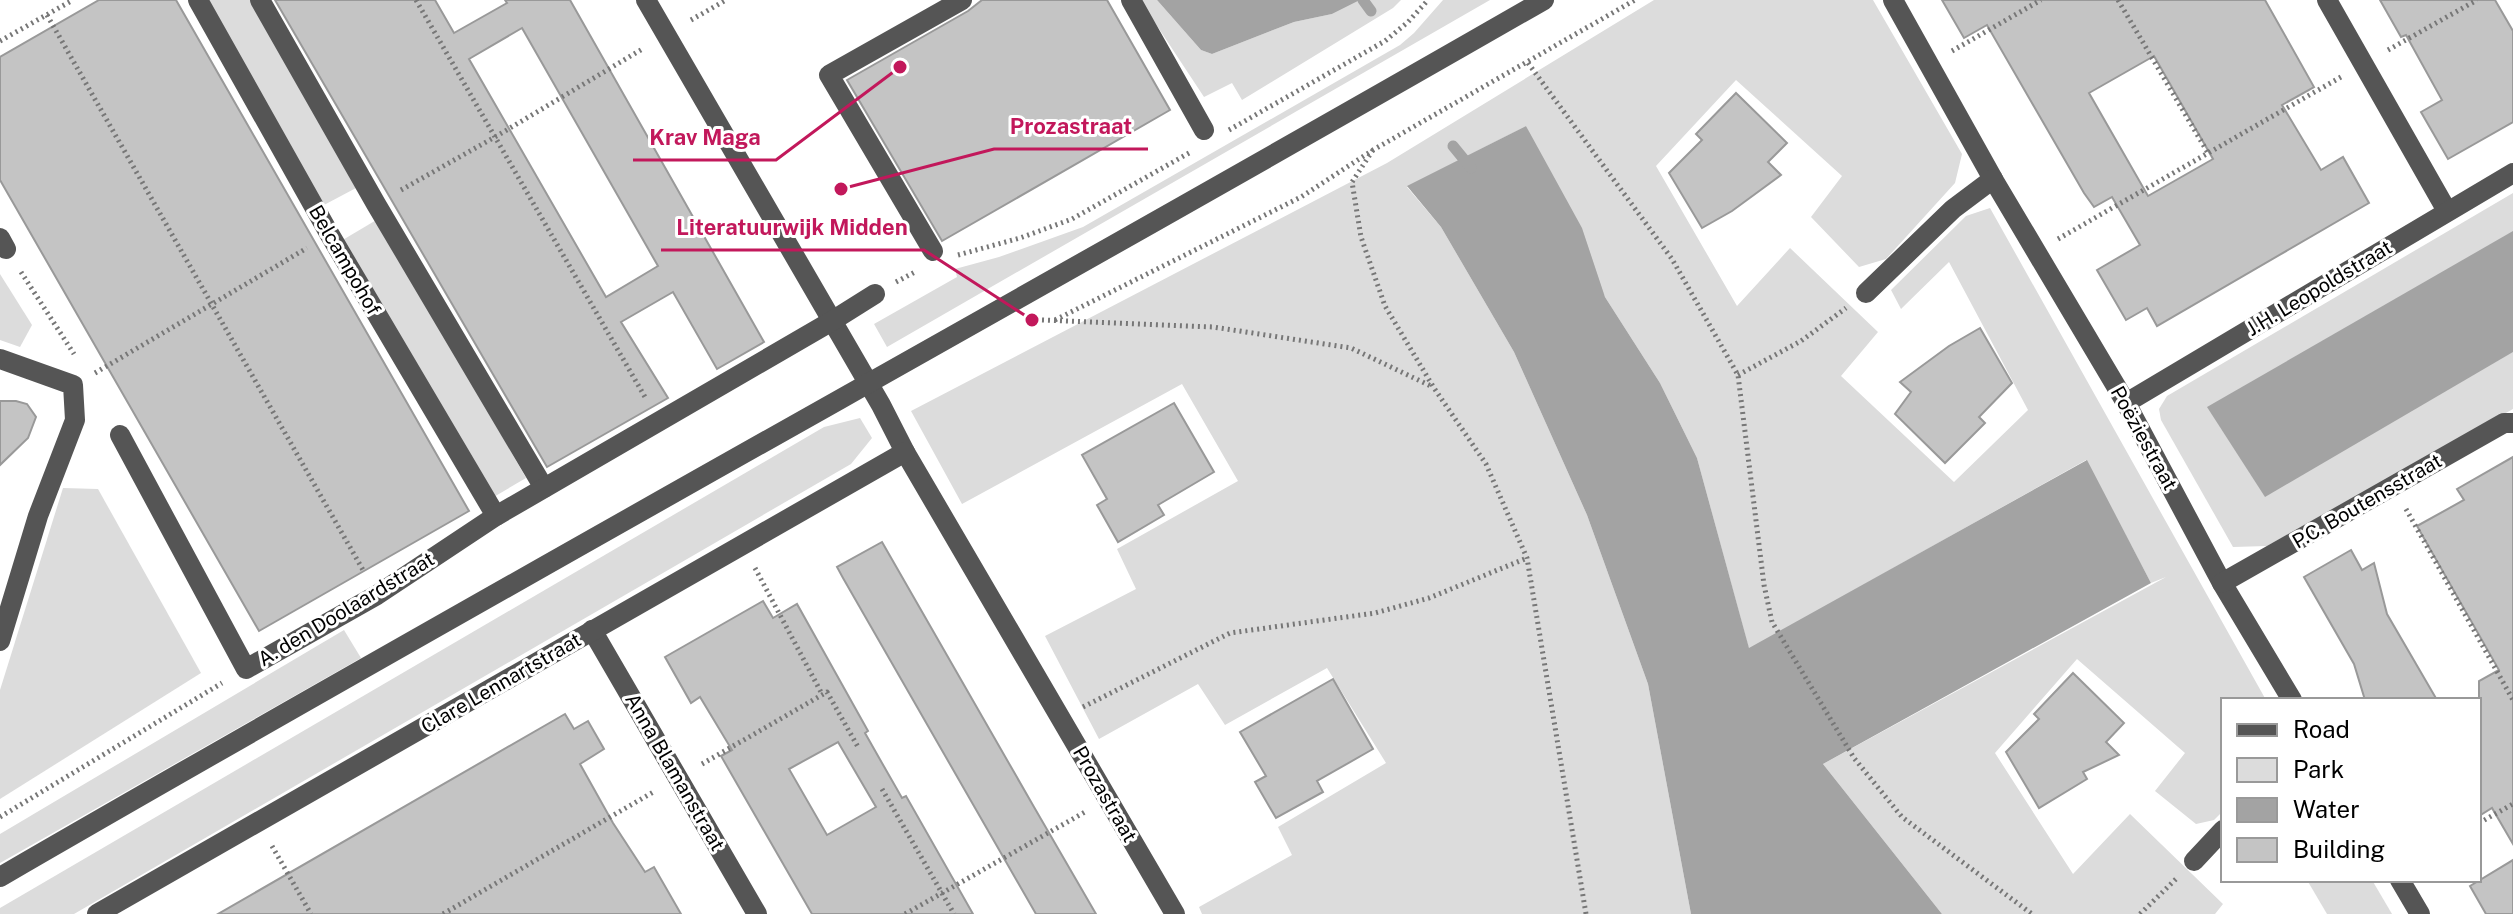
<svg xmlns="http://www.w3.org/2000/svg" width="2513" height="914" font-family="'Public Sans',sans-serif">
  <style>
    .green { fill: #dcdcdc }
    .water { fill: #a3a3a3 }
    .lines { fill: none; stroke-linecap: round; stroke-linejoin: round }
    .stream { stroke: #a3a3a3; stroke-width: 11 }
    .building { fill: #c4c4c4; stroke: #999; stroke-width: 2; fill-rule: evenodd }
    .path { stroke: #777; stroke-width: 5; stroke-dasharray: 2 4; stroke-linecap: butt }
    .minor { stroke: #555; stroke-width: 20 }
    .labels { text-anchor: middle; dominant-baseline: central; stroke-width: 6; stroke-linejoin: round; paint-order: stroke }
    .street-label { font-size: 20px; fill: #000; stroke: #fff }
    .leader { fill: none; stroke: #c2185b; stroke-width: 3 }
    .callout-dot { fill: #c2185b; stroke: #fff; stroke-width: 3 }
    .callout-label { font-size: 22px; text-anchor: middle; font-weight: bold; fill: #c2185b; stroke: #fff; stroke-width: 6; stroke-linejoin: round; paint-order: stroke }
  </style>
  <rect width="100%" height="100%" fill="#fff"/>
  <g class="green">
    <polygon points="205,0 252,0 356,188 324,205"/>
    <polygon points="1140,0 1157,0 1201,50 1212,54 1294,22 1332,14 1360,0 1401,0 1393,8 1242,100 1232,83 1204,97"/>
    <polygon points="1443,0 1490,0 887,347 874,324 957,277 955,269 999,257 1083,227 1400,45 1414,33"/>
    <polygon points="1654,0 1873,0 1962,154 1955,183 1886,259 1859,267 1811,217 1842,176 1736,80 1656,166 1737,306 1790,248 1878,332 1841,376 1954,482 2028,410 1949,262 1901,309 1891,290 1966,216 1990,208 2266,700 2223,700 2223,811 2214,820 2196,824 2155,791 2185,753 2077,659 1995,753 2073,874 2130,814 2223,904 2215,914 1942,914 1823,764 2166,577 2151,583 2086,460 1749,649 1697,458 1660,383 1605,297 1526,126 1407,187 1441,227 1514,352 1587,515 1648,684 1691,914 1202,914 1199,907 1292,855 1278,827 1386,763 1327,668 1225,725 1198,684 1099,739 1045,636 1136,589 1117,549 1238,481 1182,384 962,504 911,411 1387,163"/>
    <polygon points="2513,193 2513,409 2267,546 2233,547 2161,420 2159,409 2167,396"/>
    <polygon points="378,219 526,478 492,498 341,241"/>
    <polygon points="0,274 32,325 20,347 0,340"/>
    <polygon points="860,418 872,438 851,464 74,914 0,914 0,908 824,427"/>
    <polygon points="63,488 98,489 201,673 0,799 0,690"/>
    <polygon points="344,630 361,658 0,863 0,834"/>
    <polygon points="2307,880 2372,880 2392,914 2327,914"/>
  </g>
  <g class="water">
    <polygon points="1157,0 1360,0 1332,14 1294,22 1212,54 1201,50"/>
    <polygon points="1526,126 1582,228 1605,297 1660,383 1697,458 1749,648 2087,460 2151,583 1823,764 1942,914 1691,914 1648,684 1587,515 1514,352 1441,227 1407,186"/>
    <polygon points="2513,231 2513,352 2265,497 2207,407"/>
  </g>
  <g class="lines">
    <g class="stream">
      <polyline points="1363,0 1371,11"/>
      <polyline points="1453,146 1471,168"/>
    </g>
  </g>
  <g class="building">
    <polygon points="99,0 176,0 469,511 259,631 0,180 0,57"/>
    <path d="M275,0h160l19,33 53,-30 -2,-3h65l194,342 -47,27 -44,-77 -52,30 47,76 -121,69zM522,28l136,238 -52,31 -137,-238z"/>
    <polygon points="982,0 1107,0 1170,110 942,241 847,80 968,11"/>
    <path d="M1942,0h323l49,87 -32,18 39,65 22,-13 26,46 -212,123 -10,-18 -21,12 -29,-50 43,-25 -28,-48 -18,10 -10,-14 -97,-168 -23,13zM2154,56l59,103 -65,37 -59,-103z"/>
    <polygon points="2380,0 2495,0 2513,31 2513,122 2448,159 2421,112 2442,100 2406,35 2401,37"/>
    <polygon points="1736,93 1787,143 1768,162 1781,175 1732,211 1702,228 1669,173 1702,140 1696,134"/>
    <polygon points="1980,328 2012,383 1979,417 1985,423 1945,463 1895,414 1911,392 1900,382 1949,346"/>
    <polygon points="0,401 16,401 27,404 36,417 28,438 0,465"/>
    <polygon points="1174,403 1214,472 1158,505 1164,515 1118,542 1097,505 1107,499 1082,455"/>
    <polygon points="2513,457 2513,844 2492,808 2479,816 2479,681 2499,670 2417,526 2464,500 2457,489"/>
    <polygon points="882,542 1034,807 1096,914 1036,914 843,578 837,567"/>
    <polygon points="2351,550 2362,570 2374,563 2387,614 2437,700 2365,700 2354,664 2304,577"/>
    <path d="M763,601l10,17 24,-14 71,127 -3,2 17,30 20,35 4,-2 67,118h-161l-91,-158 11,-6 -32,-53 -9,6 -26,-46zM838,742l38,65 -49,28 -38,-66z"/>
    <polygon points="2073,673 2124,723 2106,742 2119,755 2083,772 2087,779 2039,808 2006,752 2039,719 2034,714"/>
    <polygon points="1333,679 1373,749 1317,781 1323,792 1276,818 1255,782 1266,776 1240,732"/>
    <polygon points="565,714 574,729 588,721 604,749 580,764 613,823 645,872 654,867 681,914 218,914"/>
    <polygon points="2513,860 2513,914 2486,914 2470,886"/>
  </g>
  <g class="lines">
    <g class="path">
      <polyline points="416,0 645,397"/>
      <polyline points="2118,0 2208,153"/>
      <polyline points="47,15 363,570"/>
      <polyline points="691,20 726,0"/>
      <polyline points="0,41 73,0"/>
      <polyline points="2388,50 2477,0"/>
      <polyline points="1952,51 2041,0"/>
      <polyline points="1528,63 1672,259 1738,375 1764,585 1772,622 1854,758 1902,817 2032,914"/>
      <polyline points="1229,130 1385,41 1408,22 1428,0"/>
      <polyline points="1373,150 1352,182 1361,237 1385,306 1434,388 1486,464 1527,558 1586,914"/>
      <polyline points="401,190 495,137 644,48"/>
      <polyline points="2058,239 2341,77"/>
      <polyline points="958,255 1020,238 1072,219 1189,153"/>
      <polyline points="21,272 74,354"/>
      <polyline points="896,282 915,272"/>
      <polyline points="1042,320 1213,327 1351,348 1433,387"/>
      <polyline points="1055,320 1301,197 1373,150 1635,0"/>
      <polyline points="95,373 307,248"/>
      <polyline points="1738,375 1801,341 1846,308"/>
      <polyline points="2406,509 2513,700"/>
      <polyline points="755,568 822,694"/>
      <polyline points="1083,707 1230,633 1375,613 1429,598 1527,558"/>
      <polyline points="702,764 827,692 858,747"/>
      <polyline points="882,789 954,914"/>
      <polyline points="0,817 222,683"/>
      <polyline points="2479,823 2513,804"/>
      <polyline points="272,846 311,914"/>
      <polyline points="443,914 655,791"/>
      <polyline points="905,914 1085,812"/>
      <polyline points="2140,914 2177,878"/>
    </g>
    <g class="minor">
      <polyline points="198,0 330,235 496,516"/>
      <polyline points="260,0 376,204 544,488"/>
      <polyline points="646,0 881,405 905,452 1175,914"/>
      <polyline points="1131,0 1204,130"/>
      <polyline points="1893,0 1993,179 2126,403 2222,583 2292,700"/>
      <polyline points="2327,0 2447,211"/>
      <polyline points="0,238 6,249"/>
      <polyline points="933,251 829,75 962,0"/>
      <polyline points="1866,293 1953,209 1993,179"/>
      <polyline points="0,359 73,385 75,420 38,516 0,641"/>
      <polyline points="2126,403 2513,173"/>
      <polyline points="120,435 246,669 377,595 496,516 832,321 875,294"/>
      <polyline points="2222,583 2504,423 2513,423"/>
      <polyline points="592,630 757,914"/>
      <polyline points="2194,861 2223,830"/>
      <path d="M0,877c512,-297 1031,-582 1544,-877"/>
      <polyline points="2400,880 2420,914"/>
      <polyline points="97,914 905,452"/>
    </g>
  </g>
  <g class="labels">
    <g class="street-label">
      <text transform="translate(345 260) rotate(60)">Belcampohof</text>
      <text transform="translate(2319 288) rotate(-31)">J.H. Leopoldstraat</text>
      <text transform="translate(2144 438) rotate(61)">Poëziestraat</text>
      <text transform="translate(2367 501) rotate(-30)">P.C. Boutensstraat</text>
      <text transform="translate(346 609) rotate(-31)">A. den Doolaardstraat</text>
      <text transform="translate(501 683) rotate(-30)">Clare Lennartstraat</text>
      <text transform="translate(675 772) rotate(60)">Anna Blamanstraat</text>
      <text transform="translate(1105 794) rotate(60)">Prozastraat</text>
    </g>
  </g>
  <path class="leader" d="M841 189L994 149H1148M900 67L776 160H633M1032 320L924 250H661"/>
  <g class="callout-dot">
    <circle cx="841" cy="189" r="8"/>
    <circle cx="900" cy="67" r="8"/>
    <circle cx="1032" cy="320" r="8"/>
  </g>
  <g class="callout-label">
    <text x="1071" y="134">Prozastraat</text>
    <text x="705" y="145">Krav Maga</text>
    <text x="792" y="235">Literatuurwijk Midden</text>
  </g>
  <rect x="2221" y="698" width="260" height="184" fill="#ffffff" stroke="#999999" stroke-width="2"/>
  <rect x="2237" y="724" width="40" height="12" fill="#555555" stroke="#999999" stroke-width="2"/>
  <text x="2293" y="738" font-size="24" fill="#000000">Road</text>
  <rect x="2237" y="758" width="40" height="24" fill="#dcdcdc" stroke="#999999" stroke-width="2"/>
  <text x="2293" y="778" font-size="24" fill="#000000">Park</text>
  <rect x="2237" y="798" width="40" height="24" fill="#a3a3a3" stroke="#999999" stroke-width="2"/>
  <text x="2293" y="818" font-size="24" fill="#000000">Water</text>
  <rect x="2237" y="838" width="40" height="24" fill="#c4c4c4" stroke="#999999" stroke-width="2"/>
  <text x="2293" y="858" font-size="24" fill="#000000">Building</text>
</svg>
